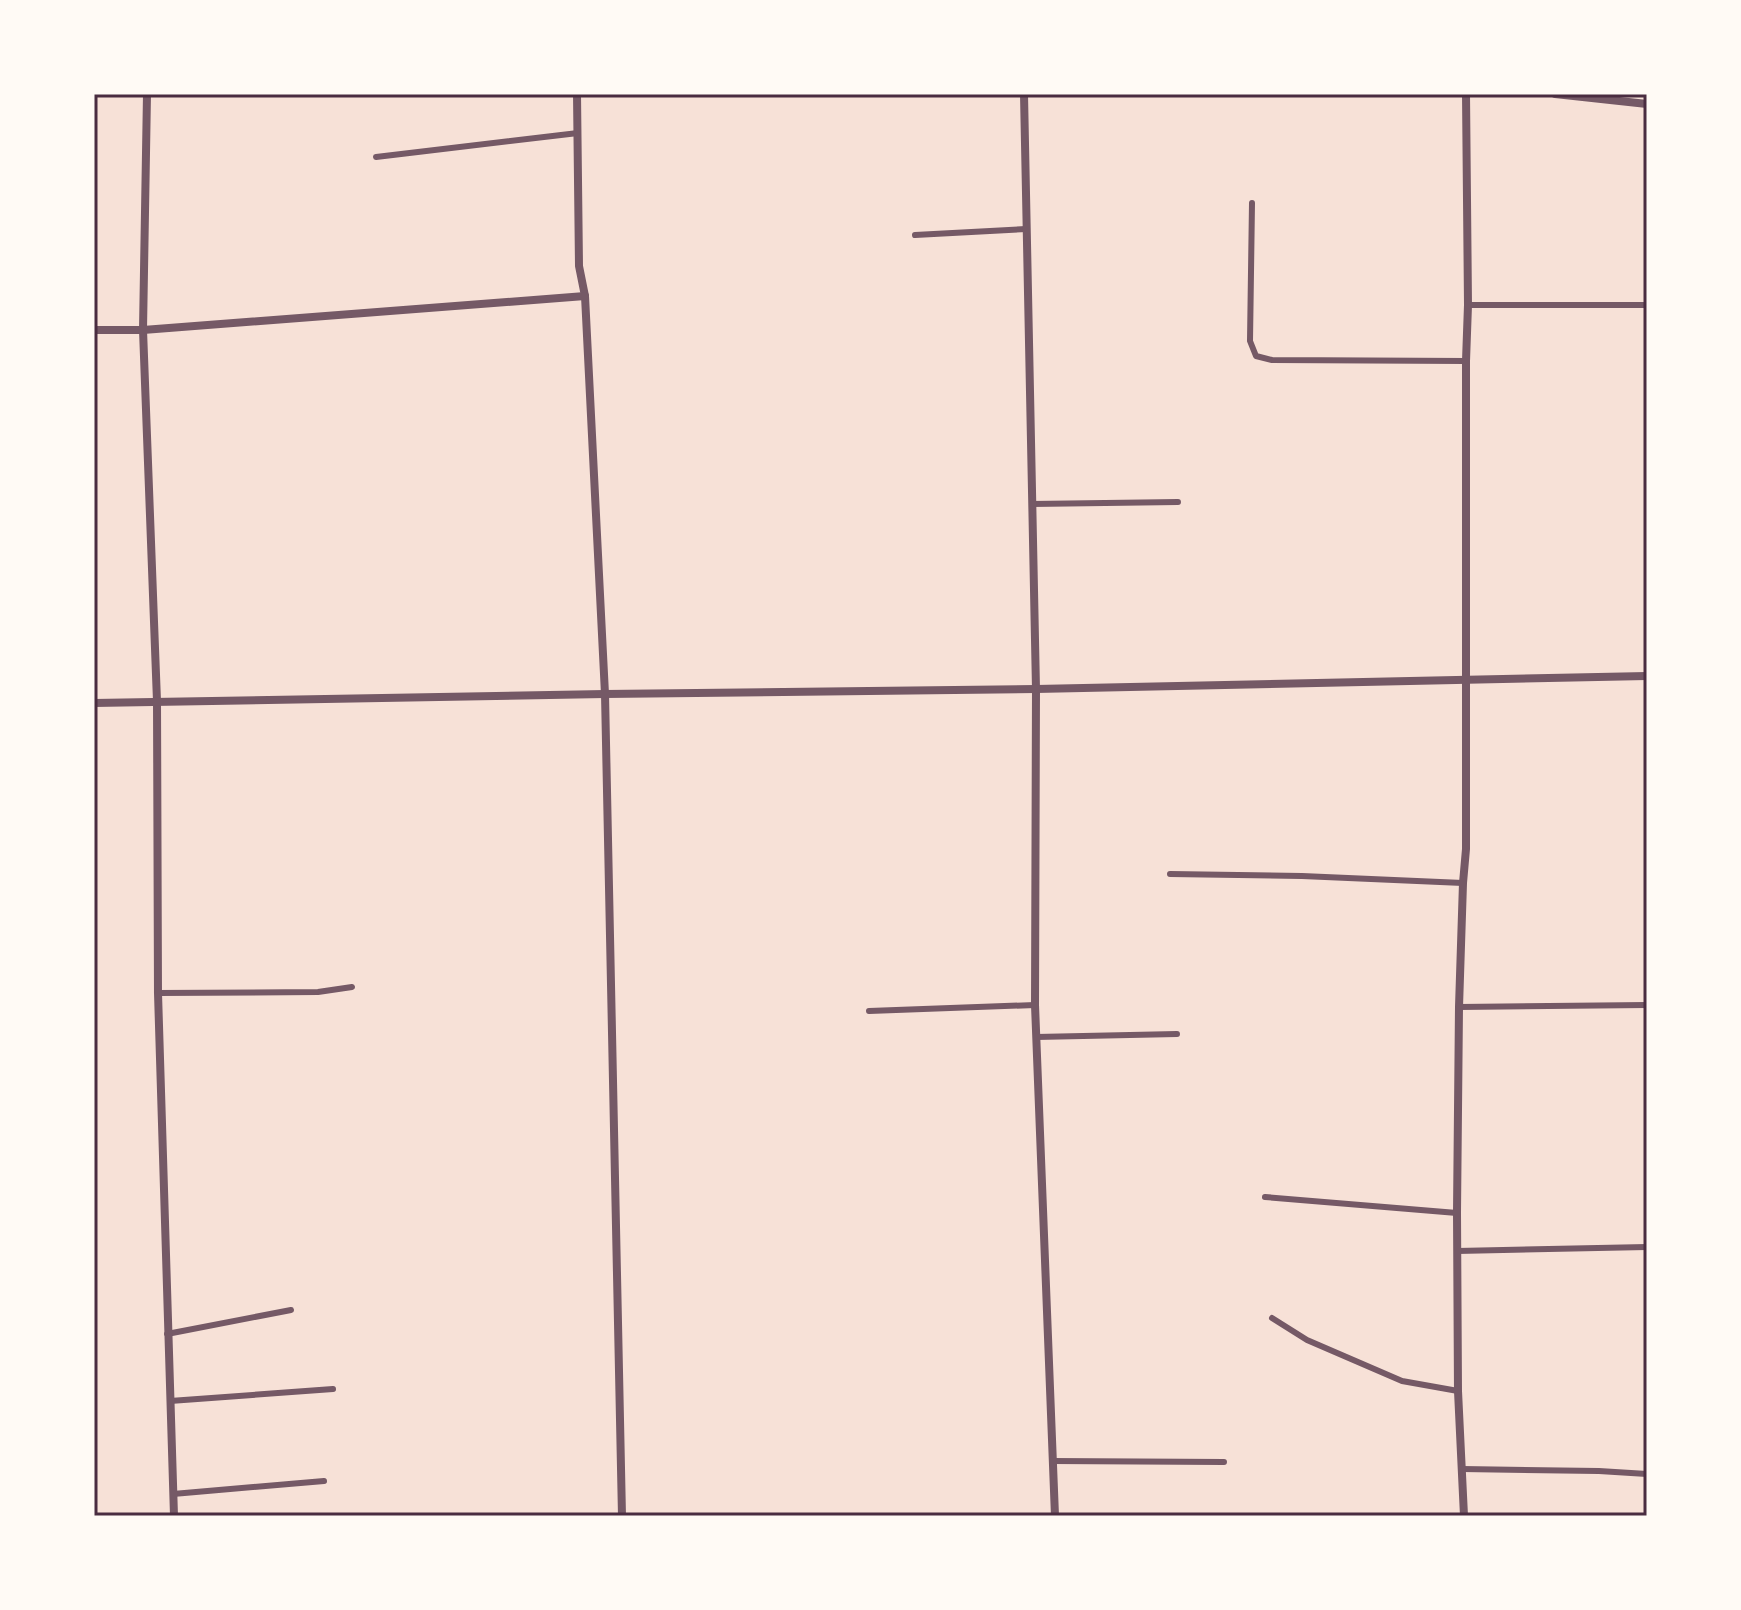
<svg xmlns="http://www.w3.org/2000/svg" width="1741" height="1610" font-family="Karla,sans-serif">
  <style>
    .lines { fill: none; stroke-linecap: round; stroke-linejoin: round }
    .service { stroke: #755966; stroke-width: 6 }
    .minor { stroke: #755966; stroke-width: 8 }
    .neatline { fill: none; stroke: #4a2c40; stroke-width: 3 }
  </style>
  <rect width="100%" height="100%" fill="#f7e1d7"/>
  <g class="lines">
    <g class="service">
      <polyline points="376,157 578,133"/>
      <polyline points="1252,203 1250,341 1256,356 1272,360 1466,361"/>
      <polyline points="915,235 1026,229"/>
      <polyline points="1468,305 1647,305"/>
      <polyline points="1032,504 1178,502"/>
      <polyline points="1170,874 1302,876 1463,883"/>
      <polyline points="158,993 318,992 352,987"/>
      <polyline points="1459,1007 1647,1005"/>
      <polyline points="869,1011 1035,1005"/>
      <polyline points="1036,1037 1177,1034"/>
      <polyline points="1265,1197 1457,1213"/>
      <polyline points="1457,1251 1647,1247"/>
      <polyline points="1272,1318 1307,1340 1402,1381 1458,1391"/>
      <polyline points="167,1334 291,1310"/>
      <polyline points="170,1401 333,1389"/>
      <polyline points="1052,1461 1224,1462"/>
      <polyline points="1462,1469 1599,1471 1647,1474"/>
      <polyline points="173,1494 324,1481"/>
    </g>
    <g class="minor">
      <polyline points="147,94 143,330 157,701 158,993 174,1516"/>
      <polyline points="577,94 579,266 585,296 605,694 622,1516"/>
      <polyline points="1024,94 1036,689 1035,1005 1055,1516"/>
      <polyline points="1555,94 1647,104"/>
      <polyline points="94,330 143,330 585,296"/>
      <polyline points="94,703 605,694 1036,689 1647,676"/>
      <polyline points="1464,1516 1458,1391 1457,1213 1459,1007 1463,883 1466,849 1466,361 1468,305 1466,94"/>
    </g>
  </g>
  <rect width="1741" height="1610" fill="none" stroke="#fffaf5" stroke-width="192"/>
  <rect x="96" y="96" width="1549" height="1418" class="neatline"/>
</svg>
